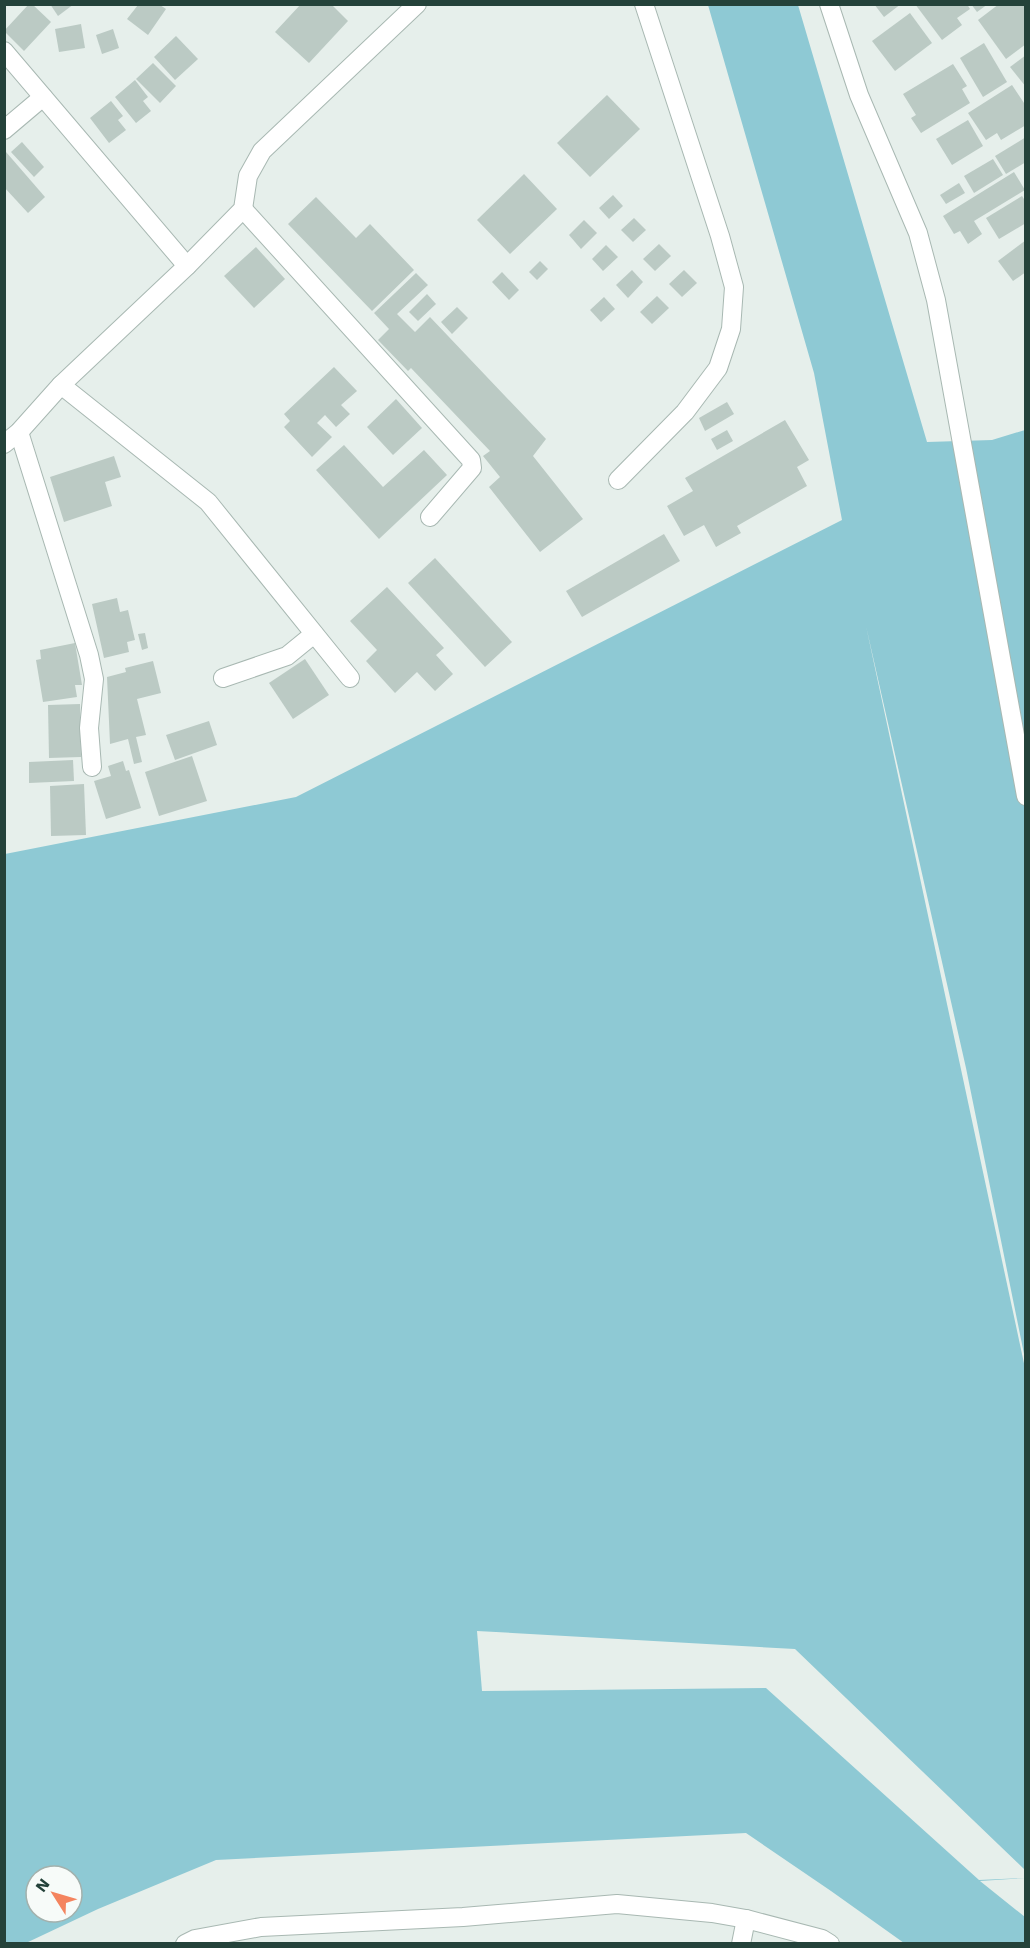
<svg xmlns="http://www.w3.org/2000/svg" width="1030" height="1948" font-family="'Work Sans',sans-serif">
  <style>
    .water { fill: #8ec9d4; fill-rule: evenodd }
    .pier { fill: #e6efeb }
    .building { fill: #bbcac4 }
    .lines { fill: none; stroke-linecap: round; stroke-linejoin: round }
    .minor-casing { stroke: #a8b8b2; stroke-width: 20 }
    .tertiary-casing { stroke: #a8b8b2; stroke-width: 20 }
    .minor { stroke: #fff; stroke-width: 18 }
    .tertiary { stroke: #fff; stroke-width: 18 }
  </style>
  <rect width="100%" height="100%" fill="#e6efeb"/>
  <path class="water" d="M708,5h90l129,437 65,-2 33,-10v929l-59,-291 -100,-442 159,742v510l-45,3 45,36v26h-121l-73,-52 -85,-58 -530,27 -118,49 -72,34 -21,1v-1090l291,-57 546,-277 -28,-147zM36,1876h36v36h-36z"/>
  <polygon class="pier" points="477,1631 795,1649 1025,1870 1025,1878 979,1880 766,1688 482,1691"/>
  <g class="building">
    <polygon points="29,4 32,4 51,22 24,51 4,31"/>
    <polygon points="50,4 74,4 58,16"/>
    <polygon points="301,4 331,4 348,21 309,63 275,32"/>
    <polygon points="874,4 901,4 884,17"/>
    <polygon points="915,4 967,4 970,9 957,18 962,25 942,40"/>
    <polygon points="971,4 988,4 977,12"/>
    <polygon points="999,4 1026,6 1026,44 1006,59 978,20"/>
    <polygon points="138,5 160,5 166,9 148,35 127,19"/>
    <polygon points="910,13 932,43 895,71 872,41"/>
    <polygon points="81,24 85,48 59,52 55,29"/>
    <polygon points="113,29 119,48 102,54 96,35"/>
    <polygon points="176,36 198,59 175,80 154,57"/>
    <polygon points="984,43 1007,82 983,97 960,58"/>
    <polygon points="1026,55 1026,87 1010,67"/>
    <polygon points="153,63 176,86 160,103 136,79"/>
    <polygon points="953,64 967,86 962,89 970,103 921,133 911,118 916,115 903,94"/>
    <polygon points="135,80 148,97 143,101 151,111 136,123 115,97"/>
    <polygon points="1012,85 1026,106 1026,125 1001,140 997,133 986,140 968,113"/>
    <polygon points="607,95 640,129 590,177 557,143"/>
    <polygon points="111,101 123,116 118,120 126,130 109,143 90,118"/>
    <polygon points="968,120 983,146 952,165 936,139"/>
    <polygon points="1026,137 1026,162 1006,174 995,156"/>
    <polygon points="22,142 44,167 34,177 11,152"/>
    <polygon points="6,152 45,197 28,213 4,187"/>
    <polygon points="993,159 1003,175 974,193 964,176"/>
    <polygon points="1014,172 1025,190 974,221 982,234 968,244 960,231 954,234 943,216"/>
    <polygon points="524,174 557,209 510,254 477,220"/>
    <polygon points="959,183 965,193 946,204 940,195"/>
    <polygon points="613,195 623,206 609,219 599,208"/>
    <polygon points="1022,196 1026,202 1026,223 999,239 986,218"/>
    <polygon points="316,197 356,238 370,224 414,270 372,311 288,224"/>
    <polygon points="634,218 646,230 633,242 621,230"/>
    <polygon points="584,220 597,233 581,249 569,235"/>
    <polygon points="1026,240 1026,272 1013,281 998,261"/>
    <polygon points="659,244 671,256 655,271 643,259"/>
    <polygon points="606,245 618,257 603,271 592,259"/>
    <polygon points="256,247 285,279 254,308 224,276"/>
    <polygon points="540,261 548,269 537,280 529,272"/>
    <polygon points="632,270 643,282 628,298 616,285"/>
    <polygon points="684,270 697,283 682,297 669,284"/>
    <polygon points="502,272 519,290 509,300 492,282"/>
    <polygon points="416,273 428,285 397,314 415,332 430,317 546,439 533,456 583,519 540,552 489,487 500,477 483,456 490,451 411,368 408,371 378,340 389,329 374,313"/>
    <polygon points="427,294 436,304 418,321 409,312"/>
    <polygon points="657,296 669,308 652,324 640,312"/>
    <polygon points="604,297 615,309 601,322 590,310"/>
    <polygon points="457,307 468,318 452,334 441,322"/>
    <polygon points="334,367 357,391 341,405 350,414 336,427 325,415 317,423 332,437 312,457 284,427 290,421 284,414"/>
    <polygon points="396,399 422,428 393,455 367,427"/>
    <polygon points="727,402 734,414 705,431 699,418"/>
    <polygon points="785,420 809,460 797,467 807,486 737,526 741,533 716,547 704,525 684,536 667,506 693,491 685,478"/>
    <polygon points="727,430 733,441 717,450 711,439"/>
    <polygon points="344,445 383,487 424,450 447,475 379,539 316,470"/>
    <polygon points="114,456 121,477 105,482 112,506 64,522 50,477"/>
    <polygon points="664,534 680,561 582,617 566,591"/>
    <polygon points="435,558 512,642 485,667 408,583"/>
    <polygon points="387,587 444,648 436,655 453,674 435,691 417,672 395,693 366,661 377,650 350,621"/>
    <polygon points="117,598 120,612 128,610 135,640 127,642 129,652 104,658 92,604"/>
    <polygon points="145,633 148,648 142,650 138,634"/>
    <polygon points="75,643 82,685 75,685 77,697 43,702 36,660 41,659 40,650"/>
    <polygon points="305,659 329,695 293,719 269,683"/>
    <polygon points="153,661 161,693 137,699 146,735 136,737 142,762 134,764 128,739 110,744 107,677 126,672 125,668"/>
    <polygon points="80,704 81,757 49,758 48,705"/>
    <polygon points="209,721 217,745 175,760 166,735"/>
    <polygon points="192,756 207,801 159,816 145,772"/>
    <polygon points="73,760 74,781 29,783 29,762"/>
    <polygon points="123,761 126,771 129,770 141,808 106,819 94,781 111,776 108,766"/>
    <polygon points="84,784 86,835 51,836 50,786"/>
  </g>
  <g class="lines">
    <defs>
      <g id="minor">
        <polyline points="4,51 187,266"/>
        <polyline points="4,130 43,97"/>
        <polyline points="243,209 471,460 472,468 430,517"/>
        <polyline points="61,385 208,502 350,678"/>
        <polyline points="19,432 89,655 94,679 89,728 92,767"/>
        <polyline points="4,444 19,432 61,385 187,266 243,209 248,176 262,151 417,4"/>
        <polyline points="618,480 685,412 718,368 731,329 734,287 720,236 644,4"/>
        <polyline points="223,678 287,656 314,634"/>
        <polyline points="185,1944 195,1939 261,1927 463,1917 617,1904 712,1913 746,1919 822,1939 830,1944"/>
        <polyline points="741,1944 746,1919"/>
      </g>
      <polyline id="tertiary" points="829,4 859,95 918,233 936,300 1026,796"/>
    </defs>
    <use href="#minor" class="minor-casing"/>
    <use href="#tertiary" class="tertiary-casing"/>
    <use href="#minor" class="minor"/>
    <use href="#tertiary" class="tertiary"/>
  </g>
  <rect width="1030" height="1948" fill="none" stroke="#24423a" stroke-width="12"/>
  <g transform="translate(54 1894) rotate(307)"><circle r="28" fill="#f7fbf9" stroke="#a3b1ad" stroke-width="1.5"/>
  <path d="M0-4.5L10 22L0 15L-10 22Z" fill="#f4845f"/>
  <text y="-9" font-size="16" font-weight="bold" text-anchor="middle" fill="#24423a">N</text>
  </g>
</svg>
